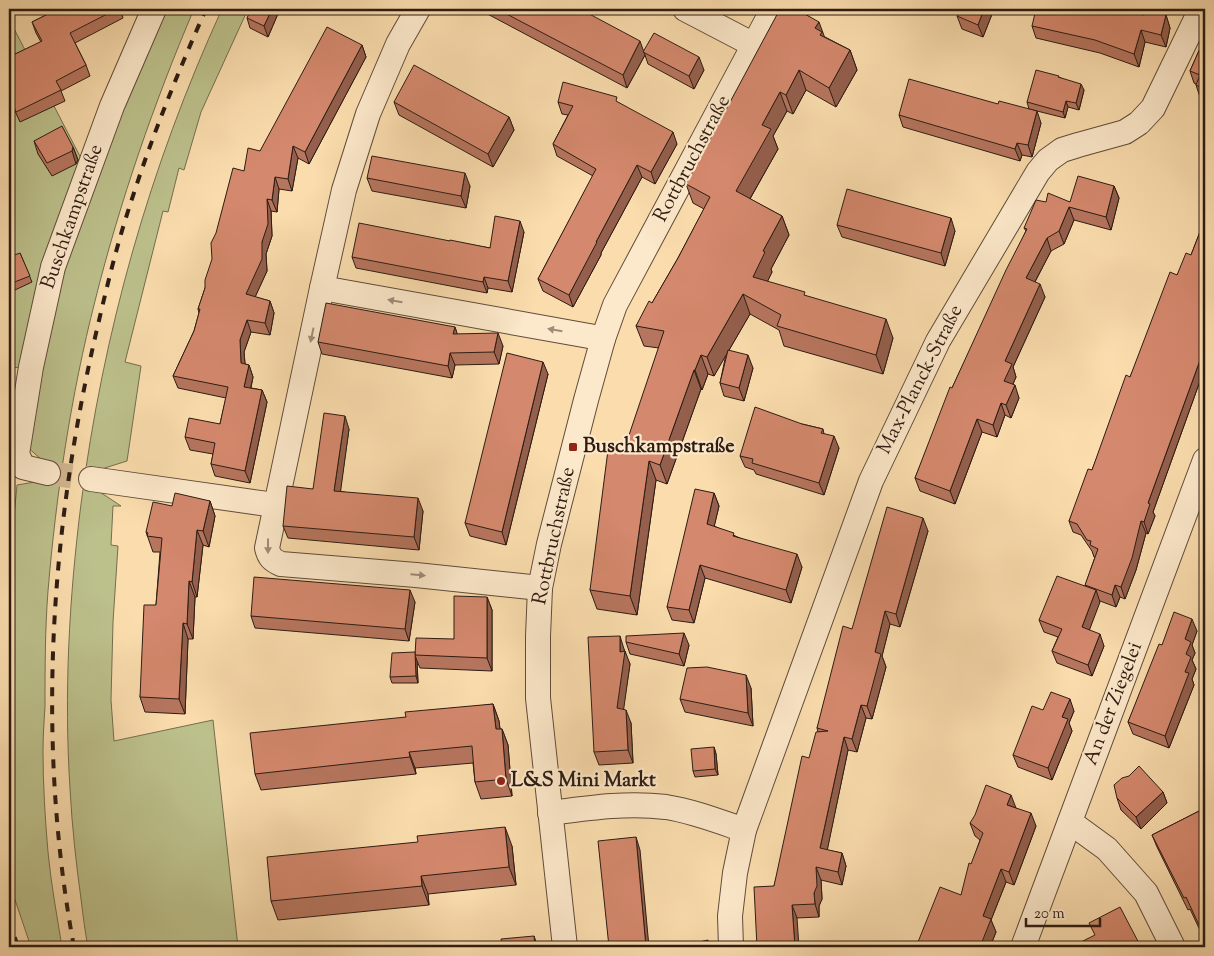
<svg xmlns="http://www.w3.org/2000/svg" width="1214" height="956" font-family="'Sorts Mill Goudy',serif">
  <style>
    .green { fill: #bcc08b; stroke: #746e4f }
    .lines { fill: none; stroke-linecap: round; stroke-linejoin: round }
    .street-tunnel { stroke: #d1b68e; stroke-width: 24; stroke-dasharray: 24 12; stroke-linecap: butt }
    .street-casing { stroke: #604c3a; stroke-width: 26 }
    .street { stroke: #fce8ca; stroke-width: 24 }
    .rail { stroke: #2d1c13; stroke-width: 4; stroke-dasharray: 9 9; stroke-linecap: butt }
    .wall { fill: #b6755e; stroke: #2d1c13 }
    .shaded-wall { fill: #945f4c; stroke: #2d1c13 }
    .building { fill: #d4886d; stroke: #2d1c13 }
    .oneway { fill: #9f8c78 }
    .poi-dot { fill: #8f2418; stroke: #fce8ca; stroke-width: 2 }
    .labels { text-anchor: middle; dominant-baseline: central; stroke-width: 4.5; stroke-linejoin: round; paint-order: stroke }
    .street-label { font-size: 20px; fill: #2d1c13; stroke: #fce8ca }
    .poi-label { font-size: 20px; font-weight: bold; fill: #2d1c13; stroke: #fce8ca; text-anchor: start }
  </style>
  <rect width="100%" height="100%" fill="#fadcad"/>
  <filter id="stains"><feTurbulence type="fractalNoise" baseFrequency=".004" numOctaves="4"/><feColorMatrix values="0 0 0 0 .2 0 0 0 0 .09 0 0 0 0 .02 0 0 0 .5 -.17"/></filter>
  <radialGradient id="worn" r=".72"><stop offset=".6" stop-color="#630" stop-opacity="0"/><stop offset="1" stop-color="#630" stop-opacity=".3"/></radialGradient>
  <g class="green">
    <path d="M160,9h34c-40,94 -74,192 -99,292 -24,94 -39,194 -47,290 -3,39 -3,77 -3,116 -1,15 -2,29 -2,44 0,33 2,67 5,101 3,32 9,64 14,95h-31l-22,-65v-328l3,-15 5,-54 30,-5 2,-14 -23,-20 34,-179z"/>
    <path d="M222,9h26l-47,103 -17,58 -5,-2 -11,44 -5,-1 -38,151 16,4 -14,95 -35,11 -1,14 30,20h-8l-2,39 7,1 -5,76 -2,78 3,41 99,-21 25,227h-150c-3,-15 -5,-32 -7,-48 -5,-36 -9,-73 -11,-110 -6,-96 -1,-190 11,-285 22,-172 69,-338 141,-495z"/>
    <polygon points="9,19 85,166 25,367 9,368"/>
  </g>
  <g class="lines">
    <polyline class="street-tunnel" points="48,473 91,479"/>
    <defs>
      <g id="street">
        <path d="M418,9l-20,35 -30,70 -24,76 -22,98 -55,260c2,9 5,12 14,16l135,11 124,13"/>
        <polyline points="685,9 754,45"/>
        <polyline points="322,288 589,336 603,339"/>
        <polyline points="48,473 23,467 17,454 31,367 53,267 112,106 154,9"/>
        <polyline points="91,479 275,505"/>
        <path d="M550,813c38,-5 77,-11 116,-6 26,4 52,14 78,23"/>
        <polyline points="1070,822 1107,849 1146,893 1173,947"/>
        <polyline points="565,947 538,698 538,636 540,588 549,544 586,400 603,339 615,305 773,9"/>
        <polyline points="731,947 730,916 735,873 744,830 871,481 938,341 1038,172 1048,160 1062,150 1078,145 1125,132 1139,123 1153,108 1201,9"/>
        <polyline points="1023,947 1205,460"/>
      </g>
    </defs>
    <use href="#street" class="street-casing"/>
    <use href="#street" class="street"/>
    <g class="rail">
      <polyline points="9,920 18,947"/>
      <path d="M74,947c-38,-204 -24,-417 23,-618 10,-43 20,-85 34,-127 21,-66 47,-130 75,-193"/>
    </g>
  </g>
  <g class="wall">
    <polygon points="54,9 129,9 122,14 123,18 75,43 86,65 90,76 61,91 65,101 20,122 9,98 9,57 41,42 36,33 32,22 52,12"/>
    <polygon points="280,9 268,37 250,28 247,18"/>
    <polygon points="478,9 580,9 644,51 704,70 694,89 648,64 645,55 627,88"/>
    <polygon points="994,9 983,37 962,29 957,16"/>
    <polygon points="1144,15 1166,15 1170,28 1166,47 1145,42 1139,67 1100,53 1036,38 1032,26"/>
    <polygon points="825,37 850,50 857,70 836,107 806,90 793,114 787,111 773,136 778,149 750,199 782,216 789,235 771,269 772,272 767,282 806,296 893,338 883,374 784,346 779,330 750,314 729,350 753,368 744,401 724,396 720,383 726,354 714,376 708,374 702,390 701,389 667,484 656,480 637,615 597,609 590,590 659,348 644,346 636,326 652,303 678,258 704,209 693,203 686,184"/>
    <polygon points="1205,37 1205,100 1200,97 1196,85 1196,84 1194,83 1190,71"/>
    <polygon points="362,45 366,57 309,164 298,158 292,191 279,189 277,212 271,211 272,236 266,254 267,271 255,297 270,301 274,313 270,335 251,332 244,352 245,364 249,365 253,377 251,388 262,390 267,402 250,483 215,476 211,464 213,454 190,450 185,437 220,424 226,398 178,388 173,376 194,331 199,313 198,309 244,171 260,151"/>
    <polygon points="1059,77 1084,90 1079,110 1068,107 1065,118 1029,109 1027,102"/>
    <polygon points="394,102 509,117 514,130 493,167 399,115"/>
    <polygon points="558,102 619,103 677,144 655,184 642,177 601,253 601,255 573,307 543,291 538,279 593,176 557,156 553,144 568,115 562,114"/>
    <polygon points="899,115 1041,123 1032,157 1022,155 1020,161 903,127"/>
    <polygon points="34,141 73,147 78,160 76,164 52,176 38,154"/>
    <polygon points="367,178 470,186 466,208 372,191"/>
    <polygon points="1114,186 1119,198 1111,230 1074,220 1064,244 1051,251 1035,282 1045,297 1013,367 1016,377 1013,384 1019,398 1011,418 1005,415 997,437 982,432 955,504 920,491 915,478 952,388 1026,231 1024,228 1046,202 1070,202"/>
    <polygon points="1205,219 1205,367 1153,512 1155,516 1148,534 1146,533 1136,570 1125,599 1120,597 1116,607 1100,601 1089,630 1104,646 1092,676 1057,663 1052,651 1058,637 1044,632 1039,620 1085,586 1095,557 1094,557 1092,551 1081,535 1073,532 1069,521 1092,470 1130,377 1177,275 1191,255"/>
    <polygon points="837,225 955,231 945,266 842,237"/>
    <polygon points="524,232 512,292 488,288 487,293 356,268 352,257 450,241 490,248"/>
    <polygon points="20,253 32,282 15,290 9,276"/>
    <polygon points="455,327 457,334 503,346 499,364 455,365 452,378 322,354 318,342"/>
    <polygon points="548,374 506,545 470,536 465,523"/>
    <polygon points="802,424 823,429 824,434 839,448 824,495 756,474 754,470 745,467 740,456"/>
    <polygon points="349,429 340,491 423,511 419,550 288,538 283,526 313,489"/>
    <polygon points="714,493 719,506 714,526 802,567 791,603 705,578 694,623 672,620 667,607"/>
    <polygon points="210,501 215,516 209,547 203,545 197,597 195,597 193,639 188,639 185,714 145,712 140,697 156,605 160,552 153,552 146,532 172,506"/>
    <polygon points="928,531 900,627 890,624 882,656 886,667 872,719 866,718 857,752 848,750 827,850 842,853 846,866 842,885 821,880 822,899 819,906 819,917 797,918 774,886 818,732 817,728 852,629"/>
    <polygon points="487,597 492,610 492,671 420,668 417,661 418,683 392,683 390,677 415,652 454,639"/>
    <polygon points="415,602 409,641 255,628 251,616"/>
    <polygon points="1197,631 1192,645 1195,653 1192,660 1196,669 1192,679 1194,685 1169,748 1133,734 1128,722 1162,645"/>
    <polygon points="626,642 689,645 684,666 630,654"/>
    <polygon points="624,649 624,651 630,664 623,710 631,723 633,763 599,765 594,752"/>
    <polygon points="751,688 753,726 685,712 680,699"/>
    <polygon points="493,704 499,721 500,729 502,729 508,745 512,796 481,799 475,782 473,763 415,768 416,774 261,790 255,774 406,717"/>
    <polygon points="1043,710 1074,711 1069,723 1072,731 1052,780 1018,767 1013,755"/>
    <polygon points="714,747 716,754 718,775 695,777 693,771"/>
    <polygon points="1129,776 1163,792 1167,803 1141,829 1121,810 1117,798"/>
    <polygon points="1016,808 1036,826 1014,885 1006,882 991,920 996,932 990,947 916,947 961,895 980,840 975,836 970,823"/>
    <polygon points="1205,808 1205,941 1190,909 1188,910 1157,847 1152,835"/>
    <polygon points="512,846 516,885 428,894 429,905 278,920 271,901"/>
  </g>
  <g class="shaded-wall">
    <polygon points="120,9 129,9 122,14"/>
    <polygon points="272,9 280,9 268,37 264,26"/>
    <polygon points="984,9 994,9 983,37 978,25"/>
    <polygon points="1166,15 1170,28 1166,47 1161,35"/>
    <polygon points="819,22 826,41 815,28"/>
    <polygon points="1141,30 1145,42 1139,67 1134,54"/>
    <polygon points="640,41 645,55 627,88 623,75"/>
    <polygon points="362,45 366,57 309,164 305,152"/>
    <polygon points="850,50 857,70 836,107 829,88"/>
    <polygon points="699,57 704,70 694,89 689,76"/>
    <polygon points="799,70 806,90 793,114 786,95"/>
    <polygon points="1081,84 1084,90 1079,110 1076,103"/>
    <polygon points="780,92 787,111 773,136 778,149 743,211 736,191 762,125"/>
    <polygon points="1066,101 1068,107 1065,118 1063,112"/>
    <polygon points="1037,111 1041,123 1032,157 1028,145"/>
    <polygon points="509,117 514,130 493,167 488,154"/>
    <polygon points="673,132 677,144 655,184 651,172"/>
    <polygon points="1017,143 1022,155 1020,161 1015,149"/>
    <polygon points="293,146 298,158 292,191 288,179"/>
    <polygon points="73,147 78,160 76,164 72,151"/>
    <polygon points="637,165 642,177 601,253 601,255 573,307 569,295 596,242"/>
    <polygon points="465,173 470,186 466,208 461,196"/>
    <polygon points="275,177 279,189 277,212 272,200"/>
    <polygon points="1114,186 1119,198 1111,230 1106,217"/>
    <polygon points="267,199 271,211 272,236 266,254 267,271 251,306 246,294 262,242"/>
    <polygon points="1069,207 1074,220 1064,244 1059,231"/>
    <polygon points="782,216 789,235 771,269 772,272 760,297 753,277 763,251"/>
    <polygon points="951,218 955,231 945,266 941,253"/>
    <polygon points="520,221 524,232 512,292 508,281"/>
    <polygon points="1047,238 1051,251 1030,291 1026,278"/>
    <polygon points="484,277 488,288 487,293 483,282"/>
    <polygon points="1040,284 1045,297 1013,367 1016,377 1009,393 1004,381 1005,361"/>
    <polygon points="743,294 750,314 714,376 707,357"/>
    <polygon points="270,301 274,313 270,335 265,323"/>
    <polygon points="886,319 893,338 883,374 876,355"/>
    <polygon points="247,320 251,332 244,352 246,376 241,363 240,340"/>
    <polygon points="455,327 459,339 453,334"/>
    <polygon points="498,333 503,346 499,364 494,352"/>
    <polygon points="1203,352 1205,359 1205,367 1153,512 1155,516 1148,534 1144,522 1148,503"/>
    <polygon points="450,353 455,365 452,378 448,366"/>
    <polygon points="701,355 708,374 702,390 695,370"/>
    <polygon points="748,355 753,368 744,401 739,388"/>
    <polygon points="543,362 548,374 506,545 502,532"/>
    <polygon points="249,365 253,377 248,399 244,387"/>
    <polygon points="694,370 701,389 667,484 660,465"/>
    <polygon points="1015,385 1019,398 1011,418 1006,405"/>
    <polygon points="262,390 267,402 250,483 245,471"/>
    <polygon points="1001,403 1005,415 997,437 993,425"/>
    <polygon points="345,416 349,429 339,503 334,491"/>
    <polygon points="977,419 982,432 955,504 950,491"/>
    <polygon points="834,436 839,448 824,495 819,483"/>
    <polygon points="649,461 656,480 637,615 630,596"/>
    <polygon points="714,493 719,506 712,536 707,524"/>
    <polygon points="418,498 423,511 419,550 414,537"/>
    <polygon points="210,501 215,516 209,547 203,531"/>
    <polygon points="923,518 928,531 900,627 896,614"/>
    <polygon points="1141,521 1146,533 1136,570 1125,599 1121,587"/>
    <polygon points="197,530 203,545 197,597 192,582"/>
    <polygon points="797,554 802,567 791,603 786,590"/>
    <polygon points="700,565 705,578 694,623 689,610"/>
    <polygon points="189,581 195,597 193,639 187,624"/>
    <polygon points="1115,585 1120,597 1116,607 1112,595"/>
    <polygon points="410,590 415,602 409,641 405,629"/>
    <polygon points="1096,590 1100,602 1086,639 1082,627"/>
    <polygon points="487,597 492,610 492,671 487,658"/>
    <polygon points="885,611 890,624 882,656 886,667 872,719 867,706 875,652"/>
    <polygon points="1192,619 1197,631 1192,645 1195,653 1192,660 1196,669 1192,679 1194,685 1169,748 1165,736 1185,672 1186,654 1185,639"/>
    <polygon points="183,623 188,639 185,714 179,699"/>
    <polygon points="684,633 689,645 684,666 679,654"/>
    <polygon points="1100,634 1104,646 1092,676 1088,665"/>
    <polygon points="620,636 624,649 625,654 625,651 630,664 622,721 617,708 620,652"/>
    <polygon points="415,655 417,661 418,683 416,676"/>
    <polygon points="746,675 751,688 753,726 748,713"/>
    <polygon points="1070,699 1074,711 1069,723 1072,731 1052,780 1048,768 1062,717"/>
    <polygon points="493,704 499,721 502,746 496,729"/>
    <polygon points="861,705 866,718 857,752 852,739"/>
    <polygon points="626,710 631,723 633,763 628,750"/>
    <polygon points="502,729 508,745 512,796 506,779"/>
    <polygon points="844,737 848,750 825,861 820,848"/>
    <polygon points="714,747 716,754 718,775 715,769"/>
    <polygon points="409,752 415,768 416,774 410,757"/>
    <polygon points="1163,792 1167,803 1141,829 1136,817"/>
    <polygon points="1011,795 1016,808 1007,805"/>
    <polygon points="1031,813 1036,826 1014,885 1009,872"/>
    <polygon points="505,827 512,846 516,885 509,867"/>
    <polygon points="636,837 640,850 649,947 646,947"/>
    <polygon points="842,853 846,866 842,885 838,872"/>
    <polygon points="816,867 821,880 822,899 819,906 819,917 815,904 814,893"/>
    <polygon points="1001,869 1006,882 991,920 996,932 990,947 980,947 983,916"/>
    <polygon points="421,876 428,894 429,905 422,886"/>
    <polygon points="792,905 797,918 799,947 795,947"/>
    <polygon points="534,936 538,947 535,947"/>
    <polygon points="841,942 843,947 839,947"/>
  </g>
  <g class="building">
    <polygon points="54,9 117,9 70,33 86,65 56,81 61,90 16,112 9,95 9,57 42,41 32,22 52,12 51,10"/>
    <polygon points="251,9 272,9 264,26 247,18"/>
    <polygon points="497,9 580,9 640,41 623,75"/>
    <polygon points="780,9 796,9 819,22 815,28 822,32 820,35 850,50 829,88 799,70 786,95 780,92 762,125 771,129 736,191 782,216 763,251 765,252 753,277 805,292 804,295 886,319 876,355 777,326 781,315 743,294 707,357 701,355 695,370 694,370 660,465 649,461 630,596 590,590 608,450 624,450 664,331 636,326 649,301 652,303 678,258 710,197 686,184"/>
    <polygon points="960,9 984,9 978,25 957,16"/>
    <polygon points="1036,9 1119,9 1144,15 1146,10 1166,15 1161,35 1141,30 1134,54 1095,40 1032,26"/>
    <polygon points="327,27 362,45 305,152 293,146 288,179 275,177 272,200 267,199 268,224 262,242 262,259 246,294 270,301 265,323 247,320 240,340 241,363 249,365 244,387 262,390 245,471 211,464 215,443 185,437 189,418 220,424 228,387 173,376 194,331 200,309 198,309 205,288 205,280 212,259 211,243 216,233 233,168 244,171 248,148 260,151"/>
    <polygon points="654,33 699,57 689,76 643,52"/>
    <polygon points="1205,37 1205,89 1196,85 1200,75 1190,71"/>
    <polygon points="414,65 509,117 488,154 394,102"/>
    <polygon points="1036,70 1059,76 1058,77 1081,84 1076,103 1066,101 1063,112 1027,102"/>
    <polygon points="909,79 998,104 999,101 1037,111 1028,145 1017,143 1015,149 899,115"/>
    <polygon points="563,82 617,97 616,101 673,132 651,172 637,165 596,242 597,242 569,295 538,279 596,169 553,144 573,106 558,102"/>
    <polygon points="62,126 73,147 72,151 47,163 34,141"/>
    <polygon points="372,156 465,173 461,196 367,178"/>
    <polygon points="1078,176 1114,186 1106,217 1069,207 1059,231 1047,238 1026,278 1040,284 1005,361 1012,364 1004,381 1015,385 1006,405 1001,403 993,425 977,419 950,491 915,478 950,387 952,388 1006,270 1027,229 1024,228 1036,200 1046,202 1048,193 1070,202"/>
    <polygon points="847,189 951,218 941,253 837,225"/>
    <polygon points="495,216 520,221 508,281 484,277 483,282 352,257 359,223 450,241 450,240 490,248"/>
    <polygon points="1205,219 1205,350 1204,352 1203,352 1148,503 1150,504 1144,522 1141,521 1132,558 1121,587 1115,585 1112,595 1085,585 1098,549 1090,545 1091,541 1087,540 1077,524 1069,521 1088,469 1092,470 1126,375 1130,377 1170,272 1177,275 1186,253 1191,255"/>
    <polygon points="20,253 30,276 12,283 9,275 9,257"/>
    <polygon points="326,303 455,327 453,334 498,333 494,352 450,353 448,366 318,342"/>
    <polygon points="728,350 748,355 739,388 720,383"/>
    <polygon points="507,353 543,362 502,532 465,523"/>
    <polygon points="755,407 802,424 823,429 821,433 834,436 819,483 752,463 753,459 740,456"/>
    <polygon points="324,413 345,416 334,491 418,498 414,537 283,526 287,486 313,489"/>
    <polygon points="695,489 714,493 707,524 734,533 733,536 797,554 786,590 700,565 689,610 667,607"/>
    <polygon points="175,493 210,501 203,531 197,530 192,582 189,581 187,624 183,623 179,699 140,697 144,605 156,605 162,538 147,536 148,533 146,532 153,502 172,506"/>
    <polygon points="887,507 923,518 896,614 885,611 875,652 881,654 867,706 861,705 852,739 844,737 820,848 842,853 838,872 816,867 817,886 814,893 815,904 792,905 795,947 757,947 754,887 774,886 802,756 809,758 816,732 828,731 817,728 843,626 852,629"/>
    <polygon points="1057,576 1096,590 1082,627 1100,634 1088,665 1052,651 1062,629 1039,620"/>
    <polygon points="254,577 410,590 405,629 251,616"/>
    <polygon points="454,596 487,597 487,658 415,655 416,638 454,639"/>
    <polygon points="1174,612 1192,619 1185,639 1191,642 1186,654 1191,657 1185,672 1189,673 1165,736 1128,722 1159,644 1162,645"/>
    <polygon points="684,633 679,654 626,642 626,636"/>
    <polygon points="620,636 620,652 625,651 617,708 626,710 628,750 594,752 588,637"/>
    <polygon points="415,652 416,676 390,677 392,653"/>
    <polygon points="707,667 746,675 748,713 680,699 687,668"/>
    <polygon points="1051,692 1070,699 1062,717 1068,719 1048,768 1013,755 1032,706 1043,710"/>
    <polygon points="493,704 496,729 502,729 506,779 475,782 472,746 409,752 410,757 255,774 250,733 406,717 405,712"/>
    <polygon points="714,747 715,769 693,771 691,749"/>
    <polygon points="1139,766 1163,792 1136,817 1117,798 1114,785 1122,778 1129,776"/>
    <polygon points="986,785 1011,795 1007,805 1031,813 1009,872 1001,869 983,916 991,919 980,947 916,947 940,887 961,895 969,863 971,864 983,833 970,823 975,815"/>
    <polygon points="1205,808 1205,938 1186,897 1184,898 1152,835"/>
    <polygon points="505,827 509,867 421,876 422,886 271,901 267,857 418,842 417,836"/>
    <polygon points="636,837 646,947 609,947 598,841"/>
    <polygon points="1120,907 1141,947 1071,947 1095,935 1089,923"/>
    <polygon points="534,936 535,947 502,947 501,939"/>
    <polygon points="708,940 710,947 678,947"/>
    <polygon points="841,942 839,947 820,947"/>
    <polygon points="898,944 908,947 899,947"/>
  </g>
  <defs><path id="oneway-solid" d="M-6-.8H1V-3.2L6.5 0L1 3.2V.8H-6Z" transform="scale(1.25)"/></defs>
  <g class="oneway">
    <use href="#oneway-solid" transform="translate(395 301) rotate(-170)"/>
    <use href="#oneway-solid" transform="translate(555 330) rotate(-170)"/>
    <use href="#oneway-solid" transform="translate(312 335) rotate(102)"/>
    <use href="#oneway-solid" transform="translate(268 546) rotate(90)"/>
    <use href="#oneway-solid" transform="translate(418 575) rotate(5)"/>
  </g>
  <g class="poi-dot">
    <rect x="568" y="442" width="10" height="10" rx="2.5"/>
    <circle cx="501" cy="781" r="5"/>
  </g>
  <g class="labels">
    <g class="street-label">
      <text transform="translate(693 159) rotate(-62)">Rottbruchstraße</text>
      <text transform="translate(73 217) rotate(-71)">Buschkampstraße</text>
      <text transform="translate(921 380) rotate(-63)">Max-Planck-Straße</text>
      <text transform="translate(555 536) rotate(-78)">Rottbruchstraße</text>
      <text transform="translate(1114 704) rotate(-69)">An der Ziegelei</text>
    </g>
    <g class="poi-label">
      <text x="583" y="447">Buschkampstraße</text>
      <text x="511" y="781">L&amp;S Mini Markt</text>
    </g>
  </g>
  <rect width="1214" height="956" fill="none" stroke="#fadcad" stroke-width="30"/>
  <rect x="10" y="10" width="1194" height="936" fill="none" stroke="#2d1c13" stroke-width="2.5"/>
  <rect x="15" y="15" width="1184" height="926" fill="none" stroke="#2d1c13"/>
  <path d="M1026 918v8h74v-8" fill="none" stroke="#2d1c13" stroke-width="2.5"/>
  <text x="1034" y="918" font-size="15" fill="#2d1c13" stroke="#fce8ca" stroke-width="4" paint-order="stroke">20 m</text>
  <rect width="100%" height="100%" filter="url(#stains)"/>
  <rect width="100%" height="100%" fill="url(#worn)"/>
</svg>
